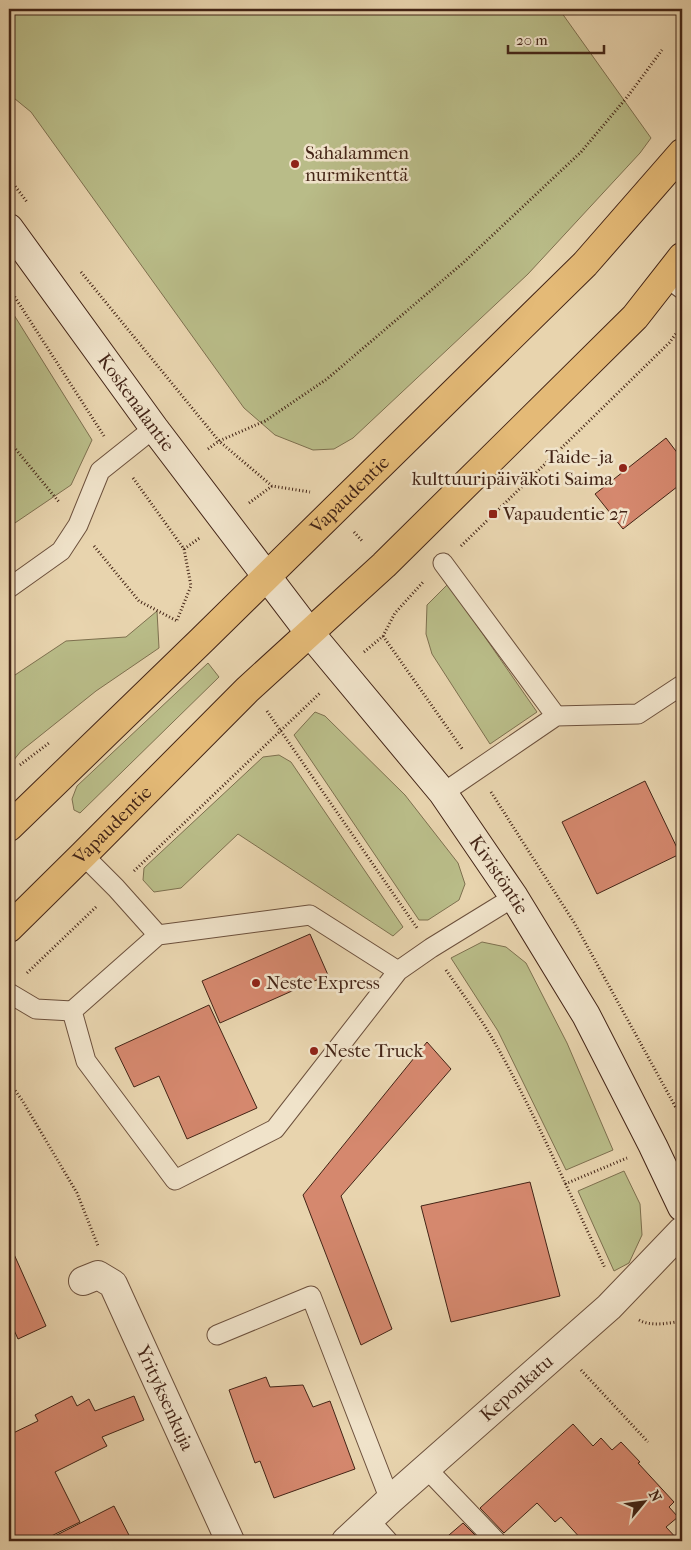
<svg xmlns="http://www.w3.org/2000/svg" width="691" height="1550" font-family="'IM FELL French Canon',serif">
  <style>
    .green { fill: #b9bc88; stroke: #7e704f }
    .building { fill: #d5886e; stroke: #432416 }
    .lines { fill: none; stroke-linecap: round; stroke-linejoin: round }
    .lane-casing { stroke: #6c503c; stroke-width: 21 }
    .street-casing { stroke: #6c503c; stroke-width: 30 }
    .secondary-casing { stroke: #432416; stroke-width: 30 }
    .primary-casing { stroke: #432416; stroke-width: 30 }
    .path { stroke: #432416; stroke-width: 3; stroke-dasharray: 1 2.5; stroke-linecap: butt }
    .lane { stroke: #f0e3ca; stroke-width: 19 }
    .street { stroke: #f0e3ca; stroke-width: 28 }
    .secondary { stroke: #f0e3ca; stroke-width: 28 }
    .primary { stroke: #e4ba77; stroke-width: 28 }
    .poi-dot { fill: #8f2418; stroke: #f0e3ca; stroke-width: 2 }
    .labels { text-anchor: middle; dominant-baseline: central; stroke-width: 5; stroke-linejoin: round; paint-order: stroke }
    .poi-label { font-size: 19px; fill: #432416; stroke: #f0e3ca; text-anchor: start }
    .street-label { font-size: 19px; fill: #432416; stroke: #f0e3ca }
  </style>
  <rect width="100%" height="100%" fill="#e8d4ae"/>
  <filter id="stains"><feTurbulence type="fractalNoise" baseFrequency=".004" numOctaves="4"/><feColorMatrix values="0 0 0 0 .2 0 0 0 0 .09 0 0 0 0 .02 0 0 0 .5 -.17"/></filter>
  <radialGradient id="worn" r=".72"><stop offset=".6" stop-color="#630" stop-opacity="0"/><stop offset="1" stop-color="#630" stop-opacity=".3"/></radialGradient>
  <g class="green">
    <polygon points="11,9 559,9 651,138 640,153 528,274 353,438 334,449 313,450 275,435 244,408 31,112 9,94 9,10"/>
    <polygon points="9,307 92,440 71,485 9,527"/>
    <polygon points="448,584 537,712 490,744 432,654 426,634 427,605"/>
    <polygon points="157,611 159,648 96,691 21,751 9,766 9,679 66,641 126,637"/>
    <polygon points="208,663 219,677 80,813 74,810 72,799 77,786"/>
    <polygon points="315,712 325,716 405,795 458,863 465,884 459,900 428,920 419,920 294,735"/>
    <polygon points="279,755 291,762 403,927 393,936 238,834 181,888 154,892 143,880 144,868 263,757"/>
    <polygon points="482,942 506,947 526,963 567,1043 613,1150 566,1170 498,1031 451,958"/>
    <polygon points="624,1171 640,1204 642,1235 629,1263 614,1271 578,1191"/>
  </g>
  <g class="building">
    <polygon points="666,438 682,459 682,483 623,529 595,494"/>
    <polygon points="645,781 680,854 597,894 562,822"/>
    <polygon points="310,934 328,975 220,1023 202,981"/>
    <polygon points="209,1005 257,1108 187,1139 159,1076 134,1087 115,1048"/>
    <polygon points="427,1042 451,1069 341,1196 392,1329 361,1345 303,1195"/>
    <polygon points="530,1182 560,1296 451,1322 421,1206"/>
    <polygon points="9,1243 46,1326 18,1339 9,1319"/>
    <polygon points="266,1377 270,1387 303,1385 313,1407 330,1401 355,1469 274,1498 260,1461 255,1463 229,1390"/>
    <polygon points="72,1396 77,1406 89,1399 95,1411 134,1396 144,1420 102,1437 107,1446 55,1472 80,1522 41,1541 9,1541 9,1435 38,1421 35,1415"/>
    <polygon points="573,1424 593,1446 601,1438 612,1450 621,1442 640,1462 638,1463 674,1502 669,1507 678,1517 666,1527 679,1541 583,1541 561,1517 555,1522 537,1503 504,1533 480,1508"/>
    <polygon points="114,1506 132,1541 45,1541"/>
    <polygon points="463,1523 481,1541 442,1541"/>
  </g>
  <g class="lines">
    <defs>
      <g id="lane">
        <polyline points="666,277 682,289"/>
        <polyline points="443,563 556,716"/>
        <polyline points="9,588 61,551 78,525 100,471 154,428"/>
        <polyline points="443,793 556,716 638,714 682,685"/>
        <polyline points="83,855 116,888 158,935"/>
        <polyline points="398,971 310,915 158,935 72,1011 86,1061 175,1180 275,1129 398,971 431,948 514,897"/>
        <polyline points="9,993 36,1009 72,1011"/>
        <polyline points="217,1335 311,1296 390,1500"/>
        <polyline points="426,1468 496,1541"/>
        <polyline points="369,1520 388,1541"/>
      </g>
      <g id="street">
        <path id="s1" d="M83,1281l15,-6 15,9 117,257"/>
        <path id="s2" d="M346,1541l44,-41 219,-193 73,-76"/>
      </g>
      <g id="secondary">
        <path id="s3" d="M9,228l145,200 155,204 134,161 71,104 72,118 67,131 29,61"/>
      </g>
      <g id="primary">
        <path id="s4" d="M9,827l193,-187 383,-376 97,-111"/>
        <path id="s5" d="M9,928l74,-73 164,-165 137,-125 251,-248 47,-60"/>
      </g>
    </defs>
    <use href="#lane" class="lane-casing"/>
    <use href="#street" class="street-casing"/>
    <use href="#secondary" class="secondary-casing"/>
    <use href="#primary" class="primary-casing"/>
    <g class="path">
      <polyline points="9,178 27,202"/>
      <polyline points="81,272 219,441 272,486 310,492"/>
      <polyline points="9,288 104,436"/>
      <polyline points="9,441 59,502"/>
      <polyline points="208,449 219,441 265,421 327,379 463,263 581,152 628,96 662,50"/>
      <polyline points="133,478 184,549 191,586 177,620"/>
      <polyline points="249,503 272,486"/>
      <polyline points="354,532 363,542"/>
      <polyline points="94,546 139,601 177,621"/>
      <polyline points="461,546 669,343 682,326"/>
      <polyline points="184,549 201,537"/>
      <polyline points="383,636 463,750"/>
      <polyline points="364,652 383,636 395,613 424,581"/>
      <polyline points="267,711 417,928"/>
      <polyline points="20,765 49,743"/>
      <polyline points="491,792 575,924 675,1106 682,1113"/>
      <polyline points="134,871 321,692"/>
      <path d="M446,970c15,22 31,43 45,66 43,75 77,155 114,232"/>
      <polyline points="27,973 97,906"/>
      <polyline points="9,1082 22,1100 77,1193 98,1246"/>
      <polyline points="565,1184 627,1158"/>
      <path d="M639,1320c12,7 30,3 43,1"/>
      <polyline points="581,1370 648,1442"/>
    </g>
    <use href="#lane" class="lane"/>
    <use href="#street" class="street"/>
    <use href="#secondary" class="secondary"/>
    <use href="#primary" class="primary"/>
  </g>
  <g class="poi-dot">
    <circle cx="295" cy="164" r="5"/>
    <circle cx="623" cy="468" r="5"/>
    <rect x="488" y="509" width="10" height="10" rx="2.5"/>
    <circle cx="256" cy="983" r="5"/>
    <circle cx="314" cy="1051" r="5"/>
  </g>
  <g class="labels">
    <g class="poi-label">
      <text x="305" y="153">Sahalammen<tspan x="305" dy="22">nurmikenttä</tspan></text>
      <text x="613" y="457" text-anchor="end">Taide- ja<tspan x="613" dy="22">kulttuuripäiväkoti Saima</tspan></text>
      <text x="503" y="514">Vapaudentie 27</text>
      <text x="266" y="983">Neste Express</text>
      <text x="324" y="1051">Neste Truck</text>
    </g>
    <g class="street-label">
      <text stroke="none"><textPath href="#s3" startOffset="216">Koskenalantie</textPath></text>
      <text stroke="none"><textPath href="#s4" startOffset="476">Vapaudentie</textPath></text>
      <text stroke="none"><textPath href="#s5" startOffset="146">Vapaudentie</textPath></text>
      <text stroke="none"><textPath href="#s3" startOffset="812">Kivistöntie</textPath></text>
      <text stroke="none"><textPath href="#s2" startOffset="229">Keponkatu</textPath></text>
      <text stroke="none"><textPath href="#s1" startOffset="159">Yrityksenkuja</textPath></text>
    </g>
  </g>
  <rect width="691" height="1550" fill="none" stroke="#e8d4ae" stroke-width="30"/>
  <rect x="10" y="10" width="671" height="1530" fill="none" stroke="#432416" stroke-width="2.5"/>
  <rect x="15" y="15" width="661" height="1520" fill="none" stroke="#432416"/>
  <g transform="translate(644 1502) rotate(61)" stroke="#f0e3ca" stroke-width="4" paint-order="stroke">
  <path d="M0-4L9 19L0 12L-9 19Z" fill="#432416"/>
  <text y="-8" font-size="14" font-weight="bold" text-anchor="middle" fill="#432416">N</text>
  </g>
  <path d="M508 45v8h96v-8" fill="none" stroke="#432416" stroke-width="2.5"/>
  <text x="516" y="45" font-size="15" fill="#432416" stroke="#f0e3ca" stroke-width="4" paint-order="stroke">20 m</text>
  <rect width="100%" height="100%" filter="url(#stains)"/>
  <rect width="100%" height="100%" fill="url(#worn)"/>
</svg>
